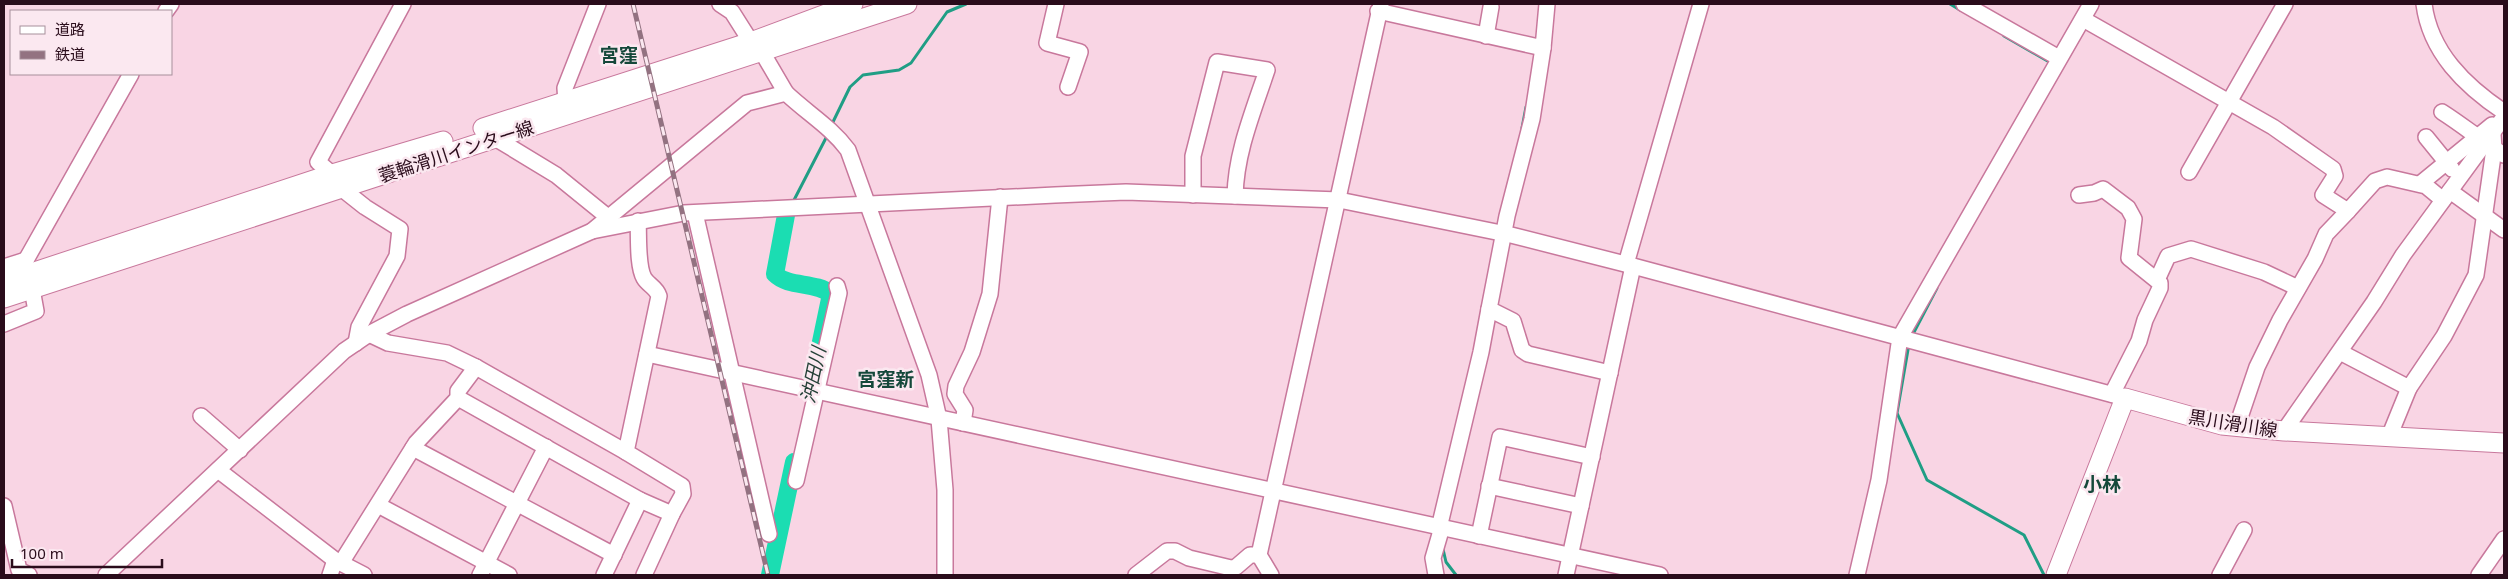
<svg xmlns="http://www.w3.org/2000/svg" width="2508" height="579" font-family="'Noto Sans','Noto Sans JP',sans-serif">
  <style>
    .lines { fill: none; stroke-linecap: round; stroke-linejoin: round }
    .stream { stroke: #209e85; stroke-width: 3 }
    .river { stroke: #1bddb2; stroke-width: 18 }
    .minor-casing { stroke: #c8789c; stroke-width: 18 }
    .major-casing { stroke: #c8789c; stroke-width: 21 }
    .minor { stroke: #fff; stroke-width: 15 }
    .major { stroke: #fff; stroke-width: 19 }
    .rail-casing { stroke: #937281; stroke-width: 5 }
    .rail { stroke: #fbe8f0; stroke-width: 3; stroke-dasharray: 9; stroke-linecap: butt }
    .labels { text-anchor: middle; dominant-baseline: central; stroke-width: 5; stroke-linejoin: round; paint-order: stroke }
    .street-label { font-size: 18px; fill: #2a0c1b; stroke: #fbe8f0 }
    .neighbourhood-label { font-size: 19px; font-weight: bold; fill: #14483a; stroke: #fbe8f0 }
    .water-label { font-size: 19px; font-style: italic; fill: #264138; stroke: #fbe8f0 }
  </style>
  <rect width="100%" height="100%" fill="#f9d5e4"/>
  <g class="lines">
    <g class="stream">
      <polyline points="1950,4 1960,10"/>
      <polyline points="2004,36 2051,63"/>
      <polyline points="831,126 850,87 863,75 899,70 911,63 947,12 966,4"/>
      <polyline points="1522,128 1526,107"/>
      <polyline points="793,202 828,134"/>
      <polyline points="1912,336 1937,288"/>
      <polyline points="1909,344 1897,413 1927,480 2024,535 2044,575"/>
      <polyline points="1443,549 1446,562 1456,575"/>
    </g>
    <g class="river">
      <path d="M786,215l-11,59c14,14 40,7 56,20l-13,62"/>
      <polyline points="770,575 794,462"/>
    </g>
    <defs>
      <g id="minor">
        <polyline points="1056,4 1047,43 1080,52 1068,87"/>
        <polyline points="1964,4 2059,58"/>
        <path d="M2424,4c6,48 41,82 80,108"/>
        <polyline points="166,11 171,4"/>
        <polyline points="1378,11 1543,48 1547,4"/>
        <polyline points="2083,19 2273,127 2333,169 2335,176 2323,195 2348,211 2375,181 2387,177 2426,186 2443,200"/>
        <polyline points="1486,36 1491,7"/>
        <polyline points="1543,48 1532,119 1507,216 1489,309 1513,321 1522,350 1528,354 1610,373"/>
        <path d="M786,93c21,20 45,34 62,57l81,225 10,44 6,71v85"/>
        <polyline points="566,102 565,88 598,4"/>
        <path d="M2442,112c22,14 41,30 62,43"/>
        <polyline points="2426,137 2452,169"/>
        <polyline points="495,138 556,175 609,218"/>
        <polyline points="2189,172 2285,4"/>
        <polyline points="332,174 318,162 403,4"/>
        <polyline points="2420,184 2492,125"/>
        <polyline points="341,188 365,207 400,229 397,256 359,327 356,343"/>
        <polyline points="2450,191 2504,230"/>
        <path d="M1193,195v-39l24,-94 50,8c-14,42 -31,82 -32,126"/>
        <polyline points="2079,195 2094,193 2103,189 2128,208 2134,219 2129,258 2160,283 2160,288 2145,320 2139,341 2112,394"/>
        <polyline points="695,213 769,534"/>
        <polyline points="592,231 684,213 1055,195 1126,192 1339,200 1511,235 1633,266 2125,398"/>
        <polyline points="1626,264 1701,4"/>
        <polyline points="4,267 26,260"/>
        <polyline points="23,276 21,269 26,260 131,74"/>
        <polyline points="2157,280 2168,256 2191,249 2264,272 2298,288"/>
        <polyline points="4,324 36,311 32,289"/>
        <polyline points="2340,352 2409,388 2444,336 2476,275 2494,149 2493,134"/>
        <polyline points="647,354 1660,575"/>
        <polyline points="476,367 626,452"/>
        <path d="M458,398l182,102 32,14 11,-20 -1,-8 -56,-34 33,-156c-3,-9 -11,-11 -15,-18 -7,-12 -5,-43 -6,-57"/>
        <polyline points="201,416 240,450"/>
        <polyline points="963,423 965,410 955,394 956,386 972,352 990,294 1000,197"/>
        <polyline points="2237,426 2257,367 2280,320 2315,259 2326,234 2348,211"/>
        <polyline points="2284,431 2374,302 2403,255 2504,117"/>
        <polyline points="2389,437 2409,388"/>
        <polyline points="413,448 614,555"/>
        <polyline points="218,470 335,560 364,575"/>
        <polyline points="796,481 839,293 837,286"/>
        <polyline points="1489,486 1581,506"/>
        <polyline points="378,505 509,575"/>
        <polyline points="4,506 19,570 29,575"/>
        <polyline points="1479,536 1500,437 1592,457"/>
        <polyline points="341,563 416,443 458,398 458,391 476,367 447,353 388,343 369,334"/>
        <polyline points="106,575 344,351 369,334 407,314 592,231 747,103 786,93 762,52 751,42 732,12 720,4"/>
        <polyline points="330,575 335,560"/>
        <polyline points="480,575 546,447"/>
        <polyline points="604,575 640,500"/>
        <polyline points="644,575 672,514"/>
        <polyline points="1136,575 1167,551 1175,551 1189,558 1231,568 1236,567 1250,555 1259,555"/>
        <polyline points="1271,575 1259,555 1381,4"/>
        <polyline points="1436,575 1433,558 1440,534 1439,528 1481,352 1489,309"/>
        <polyline points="1566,575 1633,266"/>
        <polyline points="1857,575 1879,480 1900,337 2091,4"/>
        <polyline points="2220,575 2244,530"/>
        <polyline points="2479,575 2504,539"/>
      </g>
      <g id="major">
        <polyline points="483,128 751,42 853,4"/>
        <polyline points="4,282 332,174 443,141"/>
        <polyline points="4,298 907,4"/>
        <polyline points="2056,575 2125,398 2222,425 2284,431 2504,443"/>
      </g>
    </defs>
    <use href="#minor" class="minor-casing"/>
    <use href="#major" class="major-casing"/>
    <use href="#minor" class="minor"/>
    <use href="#major" class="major"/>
    <defs>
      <polyline id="rail" points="633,4 768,575"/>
    </defs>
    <use href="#rail" class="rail-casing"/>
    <use href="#rail" class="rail"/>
  </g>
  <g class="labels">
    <g class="street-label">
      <text transform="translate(456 151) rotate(-18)">蓑輪滑川インター線</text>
      <text transform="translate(2233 423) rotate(9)">黒川滑川線</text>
    </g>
    <g class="neighbourhood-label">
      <text x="619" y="55">宮窪</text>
      <text x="886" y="379">宮窪新</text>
      <text x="2102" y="484">小林</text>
    </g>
    <g class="water-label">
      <text transform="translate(813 375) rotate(-78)">沖田川</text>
    </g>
  </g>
  <rect width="2508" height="579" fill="none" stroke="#2a0c1b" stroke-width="10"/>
  <rect x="10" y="10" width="162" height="65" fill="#fbe8f0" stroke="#a7909b"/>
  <rect x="20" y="26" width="25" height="8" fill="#ffffff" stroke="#a7909b"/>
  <text x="55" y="35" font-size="15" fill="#2a0c1b">道路</text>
  <rect x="20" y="51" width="25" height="8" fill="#937281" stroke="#a7909b"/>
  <text x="55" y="60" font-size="15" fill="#2a0c1b">鉄道</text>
  <path d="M12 559v8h150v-8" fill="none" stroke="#2a0c1b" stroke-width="2.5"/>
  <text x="20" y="559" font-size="15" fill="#2a0c1b" stroke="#fbe8f0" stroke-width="4" paint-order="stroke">100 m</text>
</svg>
